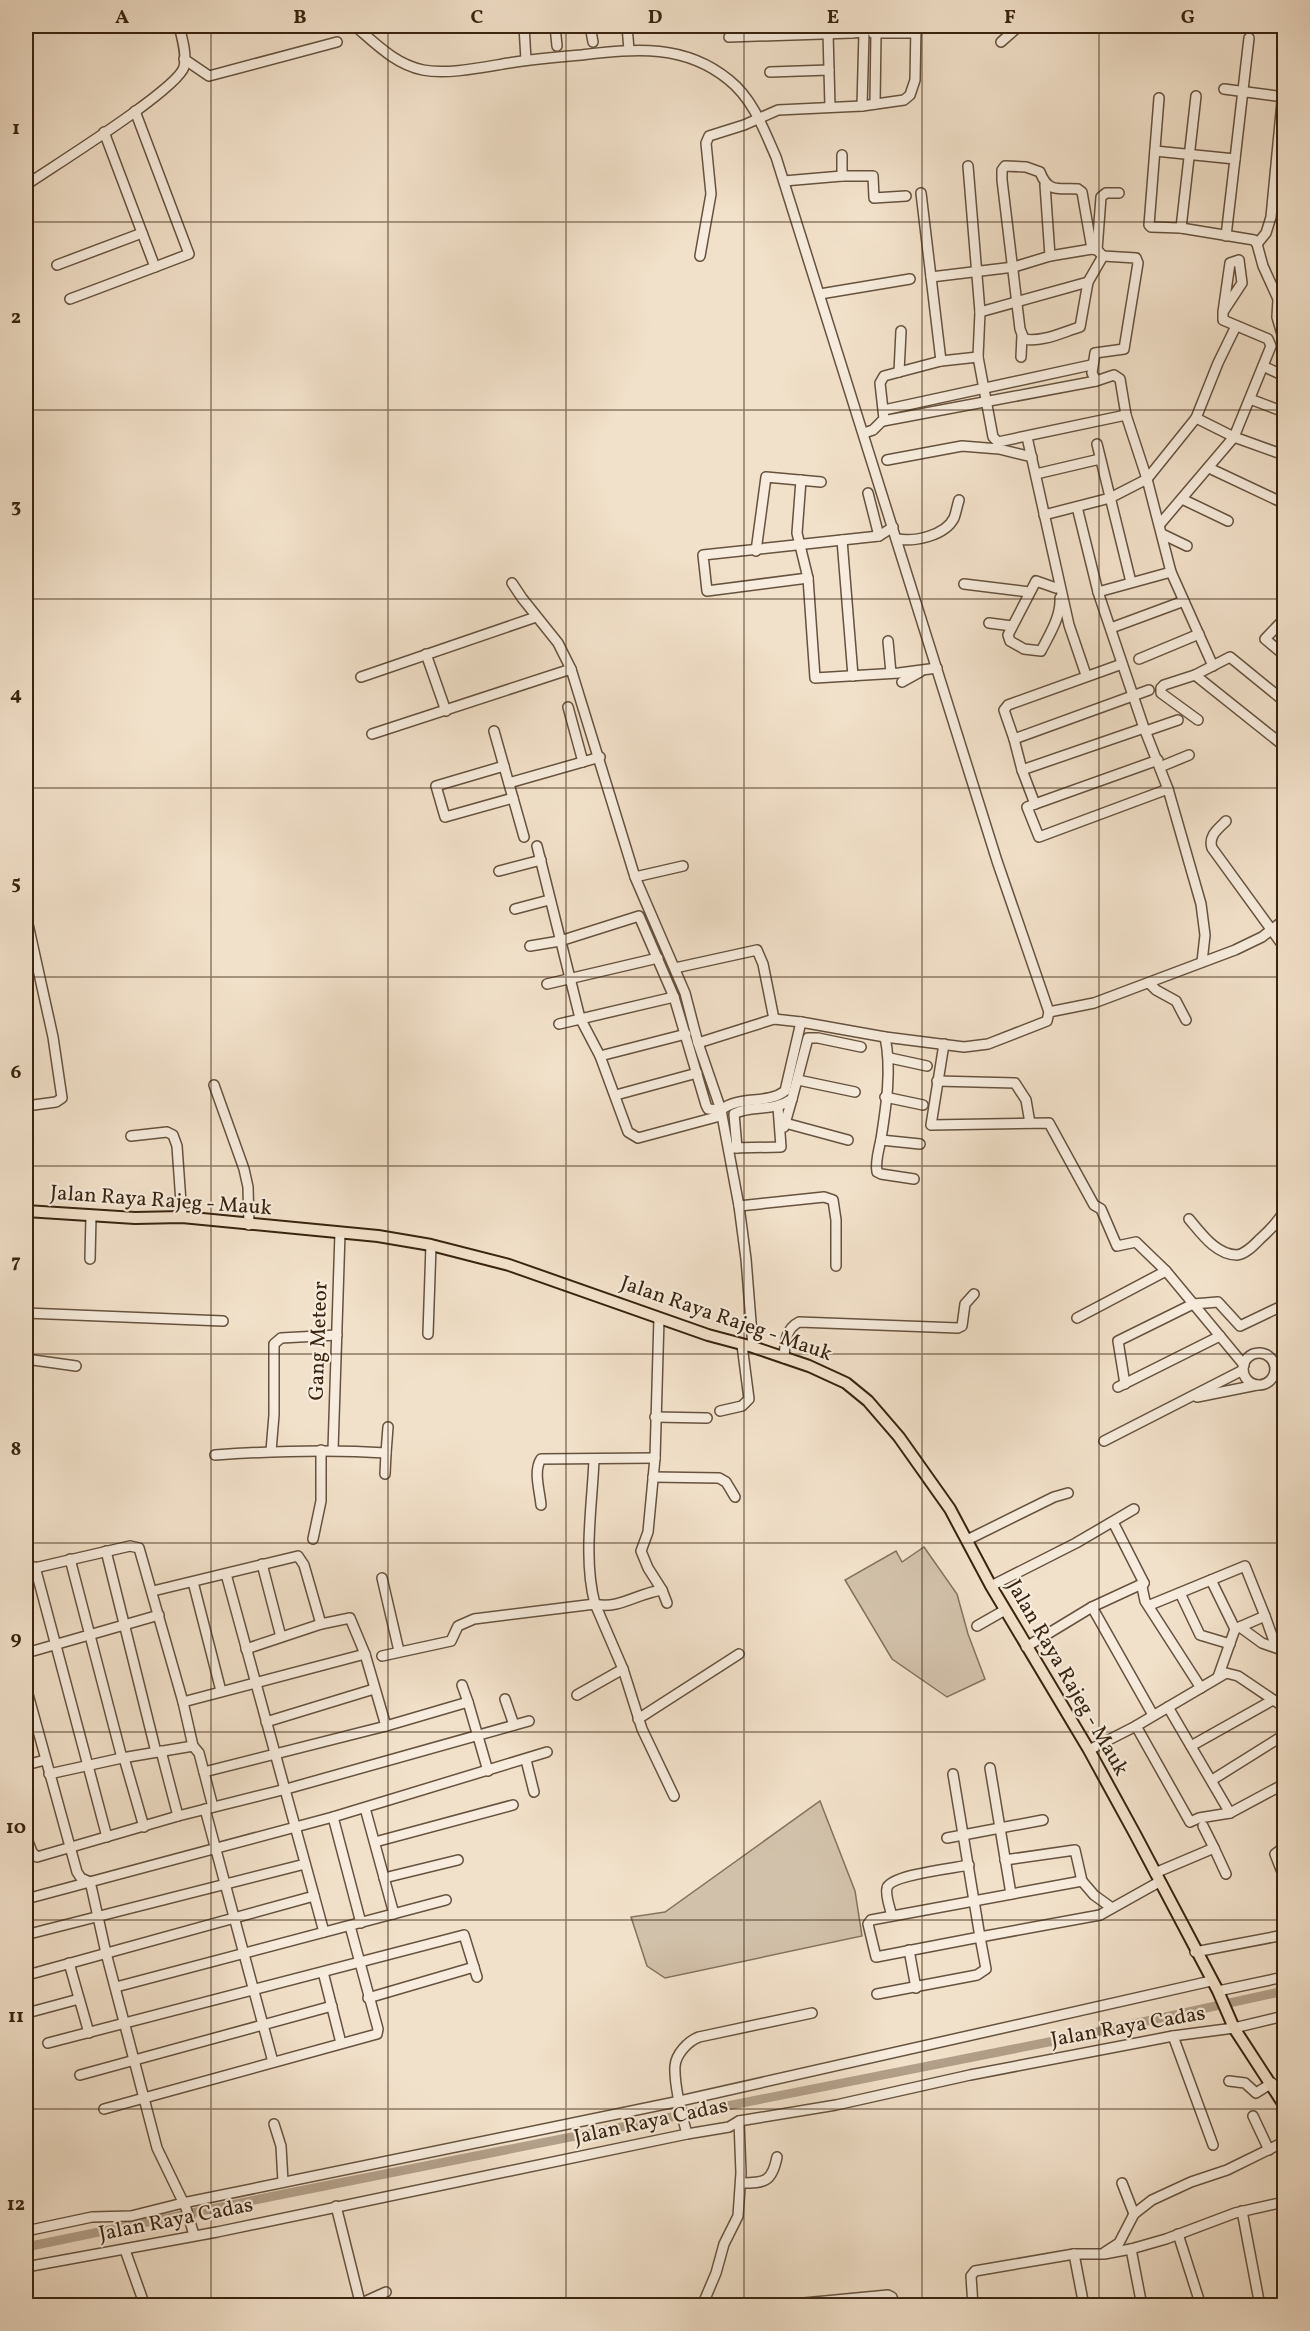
<svg xmlns="http://www.w3.org/2000/svg" width="1310" height="2331" font-family="Vollkorn,serif">
  <style>
    .green { fill: #d2c1aa; stroke: #85725c; stroke-width: 1.5 }
    .lines { fill: none; stroke-linecap: round; stroke-linejoin: round }
    .canal { stroke: #b3a08a; stroke-width: 9 }
    .minor-casing { stroke: #66523e; stroke-width: 12 }
    .major-casing { stroke: #38230f; stroke-width: 14 }
    .minor { stroke: #f7ecdd; stroke-width: 9 }
    .major { stroke: #f2e1ca; stroke-width: 10 }
    .grid { fill: none; stroke: #38230f; stroke-width: 1.5; stroke-opacity: 0.55 }
    .labels { text-anchor: middle; dominant-baseline: central; stroke-width: 4.5; stroke-linejoin: round; paint-order: stroke }
    .street-label { font-size: 21px; fill: #38230f; stroke: #f7ecdd }
    .neatline { fill: none; stroke: #38230f; stroke-width: 2 }
    .grid-label { font-size: 20px; text-anchor: middle; font-weight: bold; fill: #38230f }
  </style>
  <rect width="100%" height="100%" fill="#f2e1ca"/>
  <filter id="stains"><feTurbulence type="fractalNoise" baseFrequency=".00333" numOctaves="4"/><feColorMatrix values="0 0 0 0 .2 0 0 0 0 .09 0 0 0 0 .02 0 0 0 .5 -.17"/></filter>
  <radialGradient id="worn" r=".72"><stop offset=".6" stop-color="#630" stop-opacity="0"/><stop offset="1" stop-color="#630" stop-opacity=".3"/></radialGradient>
  <g class="green">
    <polygon points="924,1547 957,1594 968,1634 985,1679 947,1697 892,1659 845,1580 896,1551 902,1562"/>
    <polygon points="820,1801 855,1891 862,1936 665,1978 647,1966 631,1917 665,1912"/>
  </g>
  <g class="lines">
    <polyline class="canal" points="26,2247 279,2195 1074,2037 1284,1991"/>
    <defs>
      <g id="minor">
        <path d="M355,26c21,18 40,38 68,44 24,5 61,-3 86,-7 24,-4 48,-6 72,-8 54,-6 103,-12 148,25 24,19 35,50 47,77l221,704 52,151"/>
        <polyline points="524,26 526,60"/>
        <polyline points="555,26 557,46"/>
        <polyline points="590,26 593,42"/>
        <polyline points="627,26 629,50"/>
        <polyline points="852,26 852,33 864,32 862,106"/>
        <polyline points="1004,26 1007,26"/>
        <polyline points="828,33 830,107"/>
        <polyline points="873,33 916,33"/>
        <polyline points="729,37 852,33"/>
        <polyline points="1001,42 1019,26"/>
        <polyline points="184,59 209,76 337,42"/>
        <polyline points="770,72 829,70"/>
        <polyline points="1224,89 1284,97"/>
        <polyline points="1159,98 1149,225 1151,227 1181,228 1254,240 1257,244 1263,266 1278,299 1277,317 1284,341"/>
        <polyline points="875,104 876,33"/>
        <polyline points="135,111 189,254 155,267"/>
        <polyline points="1155,151 1235,159 1226,236"/>
        <polyline points="1235,159 1249,38"/>
        <polyline points="968,166 980,312 978,357"/>
        <polyline points="842,176 873,176 874,198 906,196"/>
        <polyline points="784,181 842,176 842,155"/>
        <path d="M26,185c26,-18 151,-95 158,-118 3,-13 -2,-29 -5,-41"/>
        <polyline points="1045,185 1050,256"/>
        <polyline points="921,193 941,361 978,357 993,437 998,442 1126,415"/>
        <polyline points="1181,228 1196,96"/>
        <polyline points="1257,244 1266,233 1271,217 1284,81"/>
        <polyline points="1097,250 1101,197 1106,193 1119,193"/>
        <polyline points="700,256 711,194 706,143 709,136 744,125 778,110 862,106 904,100 910,95 915,80 916,26"/>
        <polyline points="57,265 142,233"/>
        <polyline points="931,277 1014,267 1050,256 1092,249 1097,250 1103,256"/>
        <path d="M1088,282l-8,45c-17,5 -39,16 -56,12l-4,-10 -18,-149v-10l3,-4 21,1 14,5c8,21 18,16 38,17l4,3 10,57"/>
        <polyline points="820,294 910,279"/>
        <polyline points="70,299 155,267 104,132"/>
        <polyline points="980,312 1088,282 1103,256 1136,258 1138,263 1124,349 1095,353 1092,373 1096,381"/>
        <polyline points="1021,357 1022,335"/>
        <polyline points="1263,366 1284,376"/>
        <polyline points="899,372 901,331"/>
        <polyline points="1250,399 1284,412"/>
        <polyline points="884,410 1091,365"/>
        <polyline points="1196,418 1234,437 1284,455"/>
        <polyline points="883,421 1096,381 1114,375 1120,379 1126,415 1147,479 1171,572 1213,666"/>
        <polyline points="864,433 873,430 884,419 880,383 884,376 941,361"/>
        <polyline points="1027,437 1069,625 1086,675"/>
        <polyline points="1097,444 1131,582"/>
        <polyline points="887,460 962,446 999,449 1032,457"/>
        <polyline points="1209,468 1279,501"/>
        <polyline points="1036,474 1100,459"/>
        <polyline points="801,480 797,533 808,578 815,678 899,673 937,668"/>
        <polyline points="868,493 879,536"/>
        <polyline points="1182,499 1228,521"/>
        <polyline points="1077,507 1098,592 1144,728 1168,789 1201,904 1205,935 1202,962"/>
        <polyline points="1044,515 1110,498 1147,479 1196,418 1218,363 1236,326"/>
        <polyline points="1160,524 1234,437 1271,346 1268,339 1223,320 1223,312 1230,263 1239,260 1242,283 1223,312"/>
        <polyline points="1162,534 1187,546"/>
        <path d="M897,539c17,3 48,-3 57,-21 2,-5 3,-12 5,-18"/>
        <polyline points="842,540 853,676"/>
        <polyline points="756,551 766,477 821,482"/>
        <polyline points="808,578 707,591 703,555 879,536 893,527"/>
        <polyline points="512,583 522,598 558,643 571,669 635,877 685,993 698,1043 721,1110 708,1109 706,1105 674,997 639,916 560,941 530,946"/>
        <polyline points="964,584 1029,592"/>
        <path d="M1060,587l-4,1 -20,-7 -28,54 2,6 14,8 17,2c8,-16 20,-34 19,-53"/>
        <polyline points="1098,592 1171,572"/>
        <polyline points="1284,619 1265,639 1284,655"/>
        <polyline points="989,623 1012,626"/>
        <polyline points="1111,628 1184,601"/>
        <polyline points="888,641 891,673"/>
        <polyline points="426,654 446,711"/>
        <polyline points="1139,659 1199,634"/>
        <polyline points="1122,664 1008,705 1004,710 1014,739 1149,690"/>
        <polyline points="1195,675 1164,685 1161,688 1161,693 1198,720"/>
        <polyline points="361,677 536,617"/>
        <polyline points="902,682 920,672"/>
        <polyline points="1284,701 1230,657 1195,675 1284,746"/>
        <polyline points="568,707 583,762"/>
        <polyline points="494,731 524,837"/>
        <polyline points="1146,731 1178,720"/>
        <polyline points="372,734 571,669"/>
        <polyline points="1014,739 1022,770 1035,804 1027,807 1039,837 1168,789"/>
        <polyline points="504,766 436,786 445,817 513,798"/>
        <polyline points="1160,767 1189,755"/>
        <polyline points="1022,770 1144,728"/>
        <polyline points="509,783 600,757"/>
        <polyline points="1035,804 1158,760"/>
        <path d="M1226,821c-8,8 -18,15 -14,27l72,99"/>
        <polyline points="537,846 580,1018 600,1056 628,1132 638,1138 720,1116"/>
        <polyline points="499,871 541,860"/>
        <polyline points="635,877 683,866"/>
        <polyline points="515,909 549,900"/>
        <polyline points="26,915 53,1037 62,1098 56,1102 26,1106"/>
        <polyline points="675,968 757,950 763,964 774,1019"/>
        <polyline points="547,984 658,958"/>
        <polyline points="1150,984 1156,990 1176,1001 1186,1020"/>
        <polyline points="559,1024 674,997"/>
        <path d="M885,1037c7,33 1,70 -4,102 -2,11 -6,22 -4,33l4,2 33,5"/>
        <polyline points="698,1043 774,1019 801,1022"/>
        <polyline points="944,1044 931,1125 1049,1123 1094,1205 1101,1209 1117,1246 1136,1242 1166,1271 1244,1365"/>
        <polyline points="600,1056 686,1034"/>
        <polyline points="890,1058 927,1066"/>
        <polyline points="798,1080 855,1092"/>
        <polyline points="937,1081 1015,1083 1026,1100 1030,1123"/>
        <polyline points="214,1085 244,1169 248,1187 249,1225"/>
        <polyline points="616,1095 697,1073"/>
        <polyline points="885,1097 923,1105"/>
        <polyline points="785,1123 848,1140"/>
        <polyline points="784,1127 792,1099"/>
        <polyline points="131,1136 167,1132 173,1135 177,1146 182,1217"/>
        <polyline points="881,1140 920,1144"/>
        <polyline points="731,1148 781,1147 778,1107"/>
        <path d="M737,1148l-3,-34c17,-10 38,-1 58,-15l16,-61h10l43,9"/>
        <polyline points="739,1206 824,1197 833,1200 836,1220 836,1266"/>
        <path d="M1189,1219c12,14 27,36 48,36 9,-1 17,-10 23,-16 9,-8 18,-17 24,-28"/>
        <polyline points="90,1259 91,1216"/>
        <polyline points="26,1313 223,1321"/>
        <polyline points="659,1318 655,1458 648,1532 641,1551 648,1568 662,1590"/>
        <polyline points="1077,1318 1166,1271"/>
        <polyline points="428,1334 431,1245"/>
        <path d="M753,1347l-7,-88 -7,-53 -18,-96c18,-15 46,-5 64,-19l16,-69 84,15 79,10 24,-3 59,-23 2,-9 45,-9 141,-53 27,-13 22,-17"/>
        <circle cx="1259" cy="1369" r="16"/>
        <path d="M784,1358c1,-14 1,-29 15,-36l159,6 4,-2 3,-22 9,-10"/>
        <polyline points="26,1359 76,1366"/>
        <polyline points="1125,1384 1118,1341 1193,1304 1218,1302 1240,1326 1284,1305"/>
        <polyline points="1118,1387 1220,1336"/>
        <polyline points="1197,1397 1257,1385"/>
        <polyline points="720,1411 742,1406 749,1399 742,1345"/>
        <polyline points="655,1417 707,1418"/>
        <polyline points="1104,1441 1243,1370"/>
        <polyline points="333,1450 340,1233"/>
        <polyline points="271,1451 274,1415 274,1344 281,1338 337,1335"/>
        <path d="M215,1455c58,-4 114,-6 171,-2l2,-26"/>
        <polyline points="385,1474 386,1453"/>
        <polyline points="653,1477 719,1478 726,1482 735,1497"/>
        <path d="M541,1505c-1,-13 -8,-34 0,-46l114,-1"/>
        <polyline points="1113,1522 1144,1583 1142,1587 1145,1601 1201,1688"/>
        <polyline points="313,1539 321,1501 321,1450"/>
        <polyline points="967,1540 1054,1497 1068,1493"/>
        <polyline points="106,1551 156,1752"/>
        <polyline points="70,1559 122,1758"/>
        <polyline points="262,1564 281,1637"/>
        <polyline points="35,1567 107,1837"/>
        <polyline points="26,1570 130,1546 139,1548 183,1702 365,1654"/>
        <polyline points="226,1574 324,1932"/>
        <polyline points="382,1578 399,1651"/>
        <polyline points="1211,1580 1235,1629 1218,1677"/>
        <polyline points="193,1582 221,1691"/>
        <polyline points="1144,1583 1092,1607 1153,1715"/>
        <polyline points="991,1586 1076,1543 1134,1509"/>
        <polyline points="153,1591 298,1556 304,1565 321,1624"/>
        <polyline points="1180,1593 1200,1635 1230,1644"/>
        <polyline points="595,1604 623,1669 642,1729 674,1796"/>
        <path d="M595,1604c23,6 43,-11 67,-14l5,13"/>
        <polyline points="1150,1605 1245,1566 1265,1616"/>
        <polyline points="977,1626 1005,1610"/>
        <polyline points="1240,1627 1262,1643 1279,1649"/>
        <polyline points="1235,1629 1265,1616 1275,1644 1284,1654"/>
        <polyline points="1026,1647 1092,1607"/>
        <polyline points="246,1649 321,1624 350,1618 365,1654 386,1726"/>
        <polyline points="26,1653 159,1615"/>
        <path d="M382,1656l69,-15 7,-15 16,-7 121,-15c-12,-45 -3,-97 -1,-144"/>
        <polyline points="462,1685 468,1702"/>
        <polyline points="26,1687 77,1872 81,1878 90,1882 92,1890 106,1953 157,2148 186,2208 194,2235"/>
        <polyline points="577,1695 623,1669"/>
        <polyline points="505,1699 514,1725"/>
        <polyline points="183,1702 193,1746"/>
        <polyline points="1168,1707 1230,1813"/>
        <polyline points="638,1719 739,1654"/>
        <polyline points="266,1722 374,1689"/>
        <polyline points="1136,1726 1190,1822 1199,1818 1230,1813 1284,1784"/>
        <polyline points="1191,1746 1273,1700"/>
        <polyline points="1089,1750 1136,1726 1226,1673 1238,1676 1284,1707"/>
        <polyline points="161,1751 178,1816"/>
        <polyline points="124,1758 144,1827"/>
        <polyline points="526,1760 534,1792"/>
        <polyline points="26,1765 45,1760"/>
        <polyline points="990,1768 1011,1894"/>
        <polyline points="204,1772 386,1726 468,1702 488,1771"/>
        <polyline points="49,1774 122,1758 193,1746 199,1753 213,1807"/>
        <polyline points="953,1774 980,1937 1100,1915 1159,1882"/>
        <polyline points="1212,1780 1284,1735"/>
        <polyline points="365,1808 394,1914"/>
        <polyline points="205,1809 273,2062"/>
        <polyline points="333,1817 361,1923"/>
        <polyline points="26,1836 32,1852 37,1857 178,1816 290,1788 529,1721"/>
        <polyline points="947,1838 1043,1820"/>
        <polyline points="375,1842 513,1805"/>
        <polyline points="1284,1847 1275,1854 1284,1877"/>
        <polyline points="1214,1848 1226,1874"/>
        <polyline points="1005,1860 1075,1850 1082,1881"/>
        <polyline points="1155,1873 1214,1848 1203,1826"/>
        <polyline points="384,1878 458,1860"/>
        <polyline points="26,1899 333,1817 547,1752"/>
        <path d="M892,1916c-2,-8 -7,-21 -5,-28 3,-13 68,-20 82,-23"/>
        <polyline points="29,1934 305,1864"/>
        <polyline points="909,1950 916,1988"/>
        <polyline points="1195,1952 1284,1935"/>
        <polyline points="69,1963 89,2033"/>
        <polyline points="323,1972 341,2043"/>
        <polyline points="31,1974 314,1896"/>
        <polyline points="116,1987 446,1900"/>
        <polyline points="1218,1991 1284,1977"/>
        <polyline points="877,1994 977,1975 986,1969 980,1937 876,1957 868,1924 871,1920 1082,1881 1094,1895 1112,1908"/>
        <polyline points="368,1998 474,1967"/>
        <polyline points="27,2013 79,1999"/>
        <polyline points="1173,2036 1213,2145"/>
        <polyline points="48,2043 464,1935 477,1977"/>
        <polyline points="80,2075 332,2006"/>
        <polyline points="1229,2081 1245,2083 1256,2093 1272,2083"/>
        <polyline points="104,2109 377,2034 378,2029 350,1926"/>
        <polyline points="1253,2116 1269,2150"/>
        <polyline points="274,2124 281,2146 283,2182"/>
        <path d="M687,2134c-5,-18 -13,-50 -12,-68 1,-12 13,-25 24,-29l113,-24"/>
        <path d="M741,2183c24,0 31,-1 36,-26"/>
        <polyline points="1122,2183 1134,2214"/>
        <polyline points="336,2206 361,2306"/>
        <polyline points="1242,2211 1260,2306"/>
        <polyline points="26,2231 92,2217 131,2216 183,2203 680,2101 1211,1981"/>
        <polyline points="1178,2234 1201,2306"/>
        <polyline points="1131,2249 1142,2306"/>
        <polyline points="125,2250 145,2306"/>
        <polyline points="1105,2252 1119,2243 1134,2214 1152,2200 1191,2182 1227,2170 1284,2142"/>
        <polyline points="1074,2254 1084,2306"/>
        <polyline points="26,2267 217,2232 687,2134 729,2127 739,2121 836,2105 970,2075 1173,2036 1234,2028 1284,2016"/>
        <polyline points="1284,2297 1284,2299"/>
        <polyline points="783,2305 888,2295 892,2297 894,2306"/>
        <polyline points="355,2306 386,2292"/>
        <polyline points="702,2306 716,2273 724,2244 738,2216 741,2173 739,2121"/>
        <polyline points="973,2306 971,2276 975,2271 1074,2254 1104,2254 1131,2249 1166,2239 1235,2213 1284,2202"/>
      </g>
      <polyline id="major" points="26,1211 135,1218 182,1217 378,1236 431,1245 509,1265 708,1335 753,1347 809,1366 846,1383 868,1401 899,1437 950,1509 991,1586 1089,1750 1135,1834 1218,1991 1234,2028 1284,2105"/>
    </defs>
    <use href="#minor" class="minor-casing"/>
    <use href="#major" class="major-casing"/>
    <use href="#minor" class="minor"/>
    <use href="#major" class="major"/>
  </g>
  <path class="grid" d="M211,26v2280M388,26v2280M566,26v2280M744,26v2280M922,26v2280M1099,26v2280M26,222h1258M26,410h1258M26,599h1258M26,788h1258M26,977h1258M26,1166h1258M26,1354h1258M26,1543h1258M26,1732h1258M26,1920h1258M26,2109h1258"/>
  <g class="labels">
    <g class="street-label">
      <text transform="translate(161 1201) rotate(4)">Jalan Raya Rajeg - Mauk</text>
      <text transform="translate(726 1319) rotate(19)">Jalan Raya Rajeg - Mauk</text>
      <text transform="translate(319 1341) rotate(-88)">Gang Meteor</text>
      <text transform="translate(1067 1678) rotate(60)">Jalan Raya Rajeg - Mauk</text>
      <text transform="translate(1128 2027) rotate(-10)">Jalan Raya Cadas</text>
      <text transform="translate(651 2122) rotate(-12)">Jalan Raya Cadas</text>
      <text transform="translate(176 2220) rotate(-11)">Jalan Raya Cadas</text>
    </g>
  </g>
  <rect width="1310" height="2331" fill="none" stroke="#f2e1ca" stroke-width="66"/>
  <rect x="33" y="33" width="1244" height="2265" class="neatline"/>
  <g class="grid-label">
    <text x="122" y="23">A</text>
    <text x="300" y="23">B</text>
    <text x="477" y="23">C</text>
    <text x="655" y="23">D</text>
    <text x="833" y="23">E</text>
    <text x="1010" y="23">F</text>
    <text x="1188" y="23">G</text>
    <text x="16" y="134">1</text>
    <text x="16" y="323">2</text>
    <text x="16" y="512">3</text>
    <text x="16" y="700">4</text>
    <text x="16" y="889">5</text>
    <text x="16" y="1078">6</text>
    <text x="16" y="1267">7</text>
    <text x="16" y="1455">8</text>
    <text x="16" y="1644">9</text>
    <text x="16" y="1833">10</text>
    <text x="16" y="2022">11</text>
    <text x="16" y="2210">12</text>
  </g>
  <rect width="100%" height="100%" filter="url(#stains)"/>
  <rect width="100%" height="100%" fill="url(#worn)"/>
</svg>
